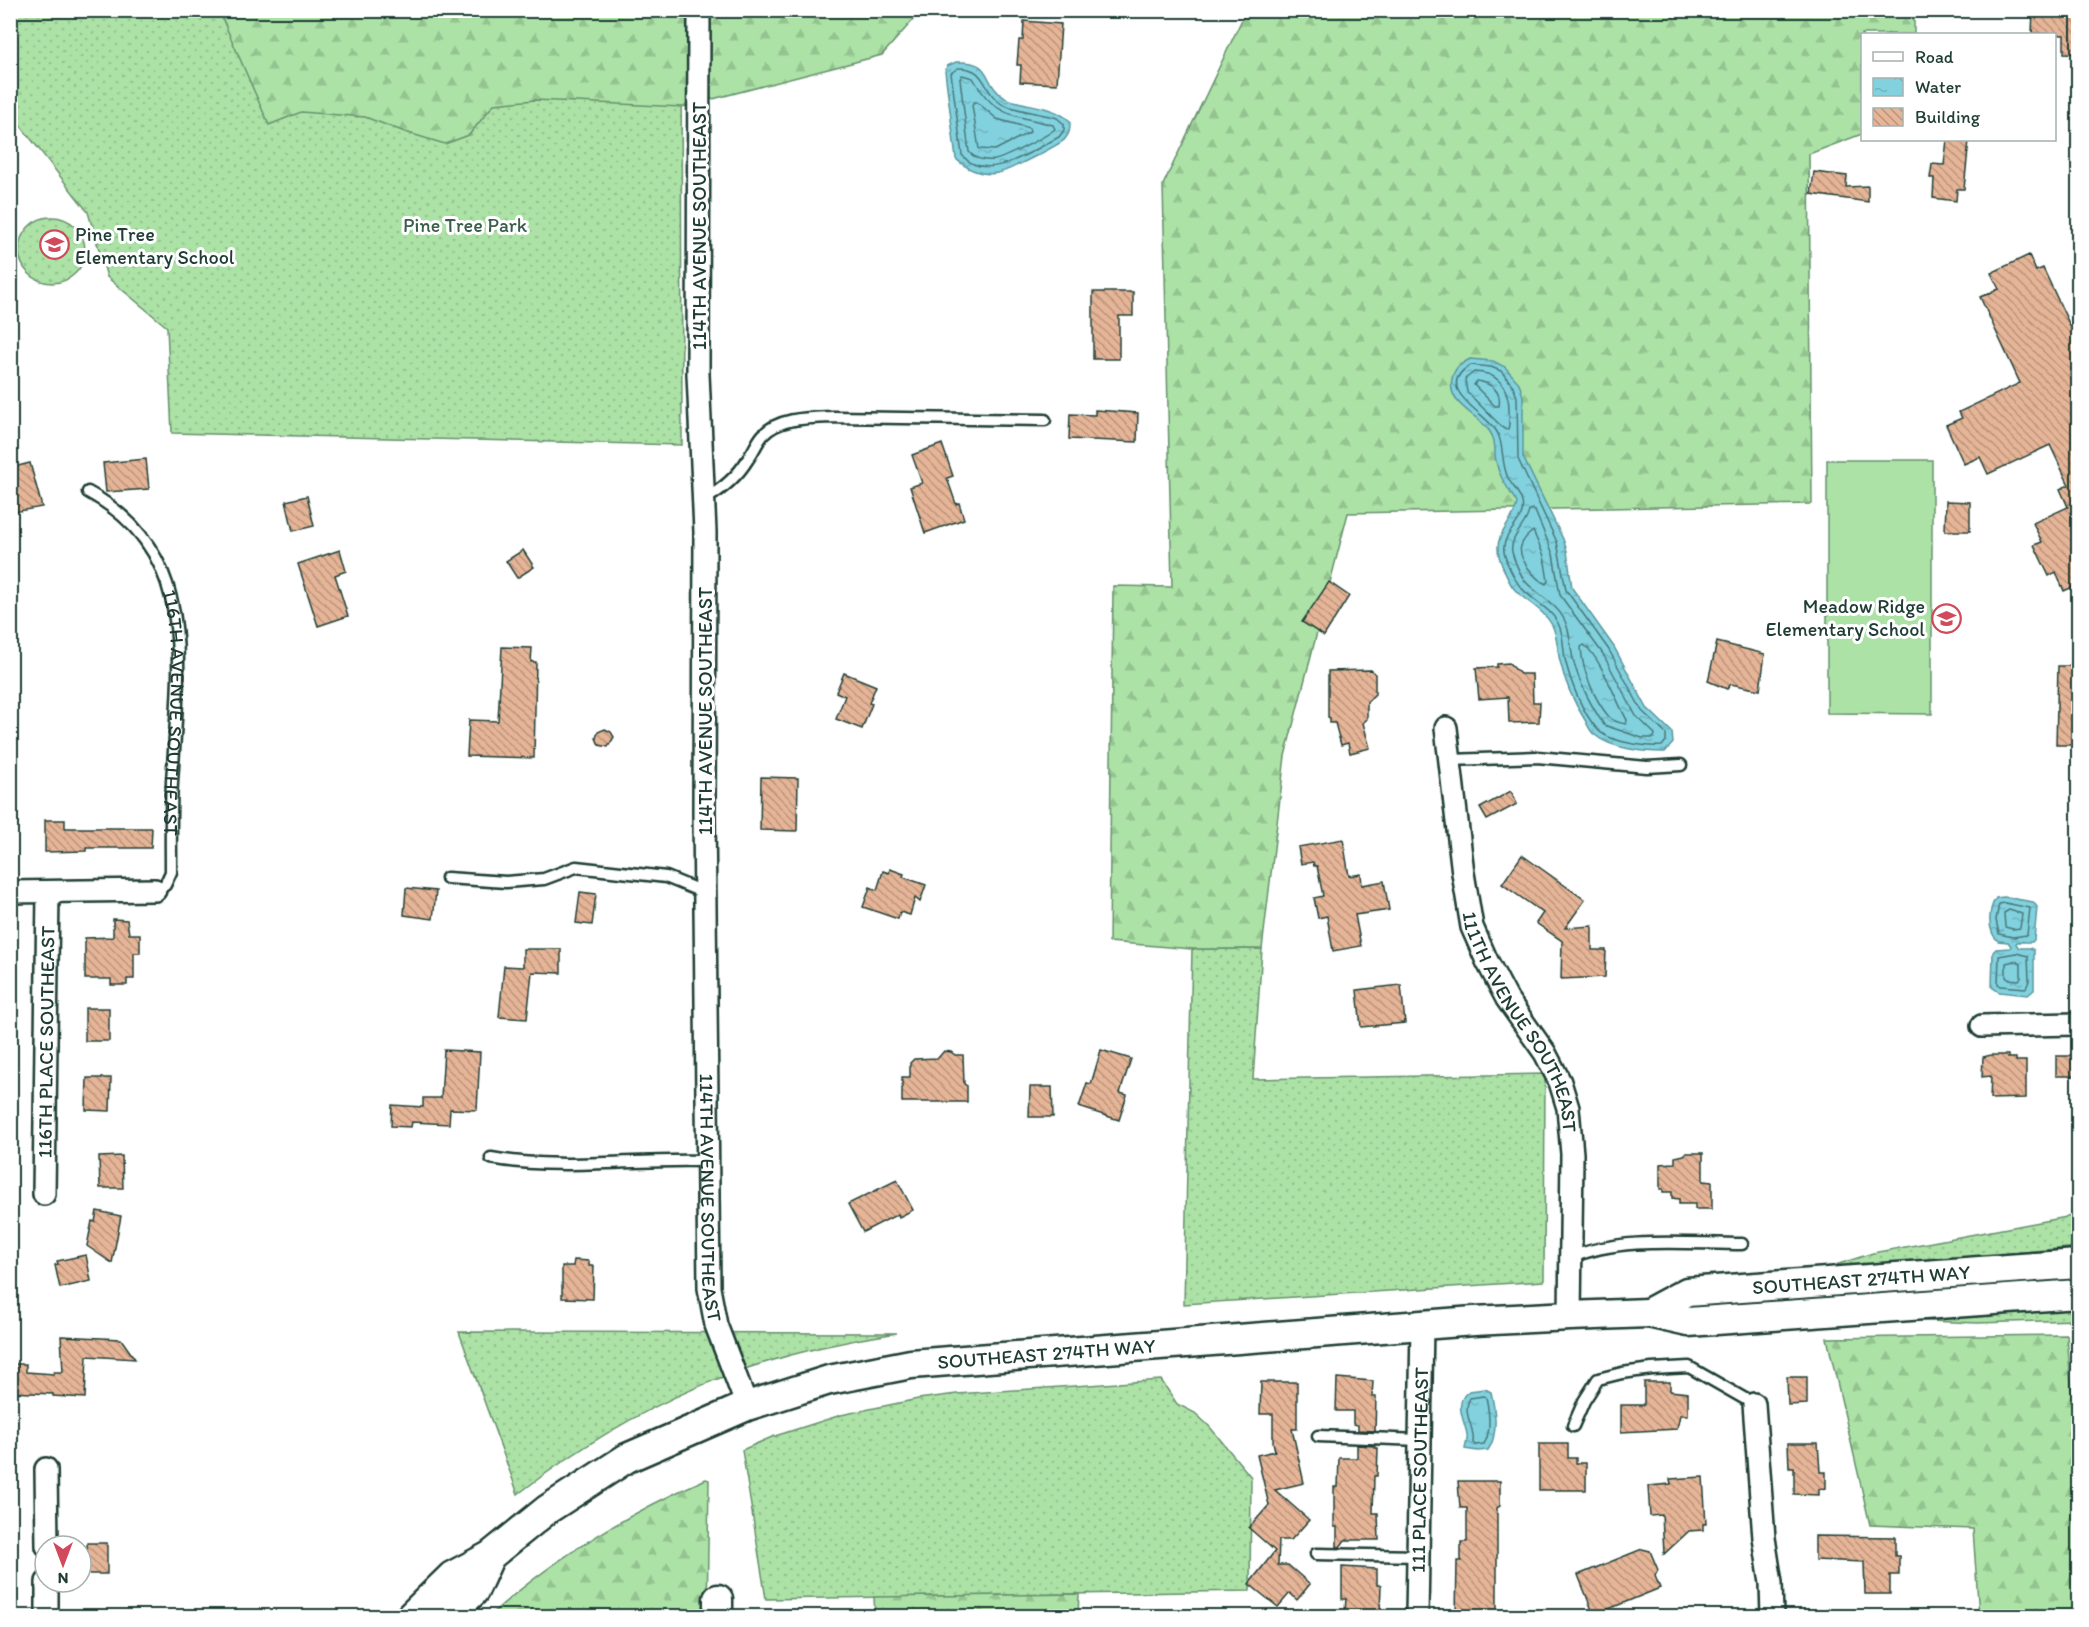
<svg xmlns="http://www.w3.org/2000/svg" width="2089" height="1627" font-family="Itim,sans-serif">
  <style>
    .grass { fill: url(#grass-dots); stroke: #66906d; stroke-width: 1.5 }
    .forest { fill: url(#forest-firs); stroke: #66906d; stroke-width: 1.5 }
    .garden { fill: #ace2a6; stroke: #66906d; stroke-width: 1.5 }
    .water { fill: url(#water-ripples); stroke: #5a969b; stroke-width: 1.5 }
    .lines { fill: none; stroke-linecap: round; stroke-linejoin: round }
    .shore { stroke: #477878; stroke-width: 1.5 }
    .building { fill: url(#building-back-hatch); stroke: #1f3d34; stroke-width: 1.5 }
    .lane-casing { stroke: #1f3d34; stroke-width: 15 }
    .street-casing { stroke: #1f3d34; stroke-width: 26 }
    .secondary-casing { stroke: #1f3d34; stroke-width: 33 }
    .lane { stroke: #fff; stroke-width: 10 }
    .street { stroke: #fff; stroke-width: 21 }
    .secondary { stroke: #fff; stroke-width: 28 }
    .labels { text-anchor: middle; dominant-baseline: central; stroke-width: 6; stroke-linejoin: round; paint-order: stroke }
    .park-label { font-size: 20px; fill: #3b5e4b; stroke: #fff }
    .street-label { font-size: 20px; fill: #1f3d34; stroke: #fff }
    .poi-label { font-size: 20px; fill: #1f3d34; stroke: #fff; text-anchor: start }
  </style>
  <defs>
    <pattern id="grass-dots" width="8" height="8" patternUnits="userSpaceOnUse" patternTransform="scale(1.5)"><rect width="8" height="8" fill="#ace2a6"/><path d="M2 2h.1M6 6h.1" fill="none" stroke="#94c390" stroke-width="1.8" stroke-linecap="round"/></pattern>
    <pattern id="forest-firs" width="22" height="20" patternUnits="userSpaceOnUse" patternTransform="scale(1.5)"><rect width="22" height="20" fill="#ace2a6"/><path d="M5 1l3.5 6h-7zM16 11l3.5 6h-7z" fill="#94c390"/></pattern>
    <pattern id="water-ripples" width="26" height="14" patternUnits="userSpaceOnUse" patternTransform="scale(1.5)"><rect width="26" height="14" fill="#82d1df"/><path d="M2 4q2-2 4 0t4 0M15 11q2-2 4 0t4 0" fill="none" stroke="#70b4c0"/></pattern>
    <pattern id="building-back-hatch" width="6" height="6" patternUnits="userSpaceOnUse" patternTransform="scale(1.5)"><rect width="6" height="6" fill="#e6b597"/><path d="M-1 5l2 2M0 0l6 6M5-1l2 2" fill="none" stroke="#ba947c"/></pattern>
  </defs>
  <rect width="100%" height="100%" fill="#fff"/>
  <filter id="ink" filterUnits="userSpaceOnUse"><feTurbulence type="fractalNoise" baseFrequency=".0167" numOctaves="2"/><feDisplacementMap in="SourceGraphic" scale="12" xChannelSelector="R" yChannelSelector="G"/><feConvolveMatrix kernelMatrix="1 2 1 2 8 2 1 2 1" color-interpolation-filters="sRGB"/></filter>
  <g filter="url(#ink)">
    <g class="grass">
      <polygon points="10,11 681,11 682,445 172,433 167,327 107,277 88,212 13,116 10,101"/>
      <circle cx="52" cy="250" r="33"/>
      <polygon points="1192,949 1262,949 1253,1079 1545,1074 1544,1281 1184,1304"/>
      <polygon points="2078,1215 2078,1247 1817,1271 1873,1253"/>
      <polygon points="2078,1308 2078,1320 1978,1323 1878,1319"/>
      <path d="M459,1332l438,1c-149,22 -260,70 -379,161z"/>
      <polygon points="1161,1380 1177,1404 1195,1413 1209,1426 1251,1477 1250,1591 766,1599 742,1450 772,1437 841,1415 918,1399 957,1394"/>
    </g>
    <g class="forest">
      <polygon points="219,11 921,11 882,55 682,107 535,100 494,104 469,135 445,144 405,132 365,117 301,112 269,125"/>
      <polygon points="1246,11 1914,11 1914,34 1862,34 1862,134 1809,154 1812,504 1348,513 1285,756 1262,949 1192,949 1109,942 1113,586 1172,587 1163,185"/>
      <polygon points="2067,1335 2078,1471 2078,1616 1979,1616 1973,1529 1870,1525 1827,1338"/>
      <path d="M706,1479l3,1 -2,136h-218c65,-58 137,-102 217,-137z"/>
      <polygon points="1079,1594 1078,1616 875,1616 874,1597"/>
    </g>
    <polygon class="garden" points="1827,460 1932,460 1932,714 1827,713"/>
    <g class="water">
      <path d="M956,62c39,-2 25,21 49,36 3,2 9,3 13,4 19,5 38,6 52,19 0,8 0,12 -5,18 -4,5 -59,33 -67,34 -17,3 -30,-3 -42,-14l-11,-88 2,-5z"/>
      <path d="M1470,359l23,2 12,6 14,16 4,13v61l40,82 4,12 5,37 42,59 33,61 25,24 1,11 -8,9c-20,0 -54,-3 -70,-17 -5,-3 -7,-10 -10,-15 -12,-19 -20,-37 -25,-59 -3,-12 -2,-24 -8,-36 -8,-15 -24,-22 -36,-34 -7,-7 -18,-32 -18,-42 -1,-17 16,-27 19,-46 -8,-14 -18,-25 -21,-42 -2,-7 0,-16 -3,-23 -7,-22 -47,-30 -41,-59 2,-11 9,-15 18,-20z"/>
      <path d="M2004,897l29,5 4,5 -3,33 -2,2h-15l-1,2 3,4h11l4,2v40l-6,5 -29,-3 -7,-5 1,-35 3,-3 14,-1 1,-2 -3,-4 -10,-1c-11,-10 -10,-31 -2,-43z"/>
      <path d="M1485,1389l6,3c4,18 8,42 -3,58l-10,1 -13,-2c1,-6 3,-10 2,-15 -3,-15 -14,-32 2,-43z"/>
    </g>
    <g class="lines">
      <g class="shore">
        <path d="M958,68c30,-1 23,23 44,36 12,6 41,10 55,14l7,6v6l-5,7c-26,13 -73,48 -97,18l-11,-82z"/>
        <path d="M962,75l11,3c22,40 40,36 80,47l2,4c-8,7 -50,29 -60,31 -10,1 -20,-1 -26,-8l-9,-73z"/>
        <polygon points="974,102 977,102 997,119 1029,128 1030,132 995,150 979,149 972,105"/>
        <path d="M1471,365l20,2 10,4 12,15 4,11 1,62 39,83 9,48 43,60 33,61 24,23v7l-4,5c-16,1 -54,-4 -65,-17 -15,-17 -27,-48 -32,-70 -2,-12 -1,-24 -7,-36 -9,-17 -28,-23 -39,-38 -6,-8 -13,-23 -15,-33 -3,-20 23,-30 18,-50 -2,-9 -10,-16 -14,-24 -7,-15 -4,-31 -10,-44 -8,-20 -69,-45 -27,-69z"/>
        <path d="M1474,372c24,0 35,15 35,38 0,6 1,13 -1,19h-4l-37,-37 -2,-13z"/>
        <path d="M1477,381c14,2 25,10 22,25h-4l-21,-21z"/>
        <path d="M1532,509l3,2 18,43 7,41 43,59 33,62 19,18 -1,4h-12l-38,-13c-14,-21 -25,-42 -31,-66 -3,-13 -2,-27 -9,-40 -9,-17 -27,-24 -39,-38 -5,-7 -11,-21 -13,-29 -3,-15 15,-27 17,-41z"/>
        <path d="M1533,531l11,25 4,25 -2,3c-10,-4 -29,-26 -25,-38 2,-6 8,-12 12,-15z"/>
        <path d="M1584,645c16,11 32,56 43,75l-1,4c-6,-1 -13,-3 -17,-7 -15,-18 -27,-47 -28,-70z"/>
        <polygon points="2005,903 2030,908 2027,935 2013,937 1999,934 1996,920 1999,904"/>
        <polygon points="2009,910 2022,914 2020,928 2013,929 2005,927 2004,913"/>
        <polygon points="2016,953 2028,956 2029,981 2026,988 2001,986 1998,984 1999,956"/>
        <polygon points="2014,961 2021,964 2021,978 2019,980 2008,979 2006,977 2006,963"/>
        <path d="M1483,1396l3,1c3,14 6,34 -2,47l-9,1 -2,-2c3,-16 -12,-28 -3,-45z"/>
      </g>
    </g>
    <g class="building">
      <polygon points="2033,10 2079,10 2079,54 2064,53 2064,35 2032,33"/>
      <polygon points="1024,21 1061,24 1057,84 1020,82 1021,65 1017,65 1019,40 1023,40"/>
      <polygon points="1947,140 1969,140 1964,189 1957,189 1956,201 1933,198 1934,178 1930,178 1932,164 1944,165"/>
      <polygon points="1814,172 1847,176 1846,187 1868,186 1868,202 1811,194"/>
      <polygon points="2029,255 2036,271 2043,268 2079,345 2079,584 2064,591 2056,572 2049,576 2034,545 2042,542 2033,523 2068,507 2060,489 2069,485 2050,445 1988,474 1980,457 1964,464 1946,425 1962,418 1959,412 2020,383 1980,297 1999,289 1991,273"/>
      <polygon points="1093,292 1133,292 1133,316 1119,316 1119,359 1093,359"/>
      <polygon points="1095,410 1138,413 1137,442 1069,439 1070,414 1095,415"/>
      <polygon points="942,444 953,476 947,478 956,504 959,503 964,519 925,533 910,487 922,483 912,455"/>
      <polygon points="146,459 149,489 106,492 103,463"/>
      <polygon points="30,463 42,507 14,512 10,494 10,468"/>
      <polygon points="307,496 314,526 293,531 286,501"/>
      <polygon points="1946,501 1970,502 1970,531 1945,531"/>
      <polygon points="340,550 346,571 335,575 348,616 318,626 298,564"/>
      <polygon points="523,550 534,567 517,578 506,561"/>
      <polygon points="1329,582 1349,596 1324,636 1302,622"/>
      <polygon points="1717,642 1765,654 1760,690 1731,684 1727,689 1708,681"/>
      <polygon points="502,647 532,648 531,662 536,662 534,758 467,756 469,720 498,721"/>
      <polygon points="1509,663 1520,674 1532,674 1533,702 1540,702 1539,722 1509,723 1508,697 1479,699 1476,668 1497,667 1497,664"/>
      <polygon points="2058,666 2079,666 2079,745 2056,745"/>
      <polygon points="1371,670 1375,674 1375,694 1367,702 1367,719 1363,723 1370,748 1350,753 1348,743 1341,745 1335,723 1330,723 1330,718 1328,717 1328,671"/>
      <polygon points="844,673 876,686 869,703 872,704 862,729 836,719 845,696 836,692"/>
      <polygon points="605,729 611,732 614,737 608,747 599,745 596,738 598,732"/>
      <polygon points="761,777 798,778 797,831 760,830"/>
      <polygon points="1511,791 1517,804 1487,820 1480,808"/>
      <polygon points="45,820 65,820 65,828 152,828 151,848 86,848 86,851 45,852"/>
      <polygon points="1343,839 1349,876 1361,874 1362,885 1384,881 1389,910 1355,915 1361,946 1333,951 1327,916 1318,918 1314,898 1323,896 1317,866 1314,866 1313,862 1301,864 1298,847"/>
      <polygon points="1522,855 1585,900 1565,928 1592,926 1592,950 1606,950 1605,977 1561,979 1562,941 1536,923 1543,913 1502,884"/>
      <polygon points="890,869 904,874 903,877 926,885 920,902 915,898 910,915 900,912 898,919 863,907 870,887 877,890 883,871 889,873"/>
      <polygon points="406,888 436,891 433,919 404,915"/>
      <polygon points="580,892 596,894 592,925 576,923"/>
      <polygon points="113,919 127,920 129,934 140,934 140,953 134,953 134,979 127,979 127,985 111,985 111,979 85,979 85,938 113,937"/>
      <polygon points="523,949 561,949 561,973 532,972 527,1019 499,1017 504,966 523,967"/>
      <polygon points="1401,985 1405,1023 1361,1027 1357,990"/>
      <rect x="85" y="1008" width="24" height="33"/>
      <polygon points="444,1050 480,1052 477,1110 450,1109 449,1124 412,1122 411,1127 391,1126 392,1105 423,1107 423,1098 441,1098"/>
      <polygon points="1101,1050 1131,1059 1120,1093 1127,1095 1119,1120 1079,1107 1087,1083 1091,1084"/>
      <polygon points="944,1051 951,1052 955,1055 963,1055 964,1084 967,1086 967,1102 902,1102 902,1077 910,1077 910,1063 914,1059 938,1058"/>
      <polygon points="1991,1055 2008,1055 2008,1058 2016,1058 2016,1061 2026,1061 2026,1098 1990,1099 1991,1076 1982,1077 1983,1057"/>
      <rect x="2056" y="1056" width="23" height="20"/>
      <polygon points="87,1078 111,1078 110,1111 86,1110"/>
      <polygon points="1030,1087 1052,1087 1053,1117 1029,1117"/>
      <polygon points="1686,1153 1703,1153 1703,1181 1712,1182 1712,1209 1695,1209 1695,1204 1679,1204 1679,1199 1672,1198 1672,1192 1663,1192 1663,1189 1660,1189 1660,1164 1675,1163 1675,1157 1684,1155"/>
      <polygon points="122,1156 123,1188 100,1188 99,1157"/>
      <polygon points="897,1180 913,1210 899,1217 898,1214 863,1232 848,1204"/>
      <polygon points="97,1211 121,1216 112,1263 87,1246 92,1221 95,1222"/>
      <polygon points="86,1255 91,1281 60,1288 55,1265 58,1264 57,1261"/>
      <polygon points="574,1260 589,1261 589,1266 594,1266 593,1299 562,1298 562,1266 573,1266"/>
      <polygon points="61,1336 121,1339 135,1359 87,1356 85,1398 53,1396 53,1394 10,1392 10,1364 26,1364 26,1372 54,1374 54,1372 63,1372"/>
      <polygon points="1787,1377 1807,1377 1807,1404 1788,1405"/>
      <polygon points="1337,1378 1373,1381 1372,1397 1376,1397 1375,1431 1358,1430 1358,1425 1353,1424 1353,1411 1336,1411"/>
      <polygon points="1261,1382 1297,1382 1297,1429 1292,1429 1304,1483 1275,1490 1309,1520 1291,1540 1279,1540 1278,1565 1288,1565 1310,1584 1297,1600 1290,1593 1278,1607 1249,1584 1275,1551 1249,1528 1269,1505 1257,1455 1275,1451 1273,1442 1273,1414 1260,1414"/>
      <polygon points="1644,1382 1670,1382 1670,1391 1688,1393 1688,1415 1680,1415 1677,1429 1621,1432 1621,1405 1644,1405"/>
      <polygon points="1788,1443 1818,1443 1820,1472 1826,1472 1826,1488 1819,1489 1819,1495 1794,1494 1794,1468 1789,1468"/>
      <polygon points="1539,1444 1568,1444 1568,1458 1576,1458 1576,1463 1586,1463 1586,1490 1539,1490"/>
      <polygon points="1357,1445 1375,1446 1375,1448 1378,1448 1377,1476 1374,1476 1373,1513 1378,1513 1379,1540 1345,1540 1340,1547 1337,1547 1337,1527 1334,1527 1334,1487 1338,1487 1339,1458 1357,1458"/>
      <polygon points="1703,1477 1706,1524 1703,1524 1703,1530 1689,1531 1664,1554 1662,1515 1650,1516 1648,1486 1671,1484 1670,1479"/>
      <polygon points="1458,1481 1500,1481 1500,1506 1497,1508 1497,1617 1457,1617 1456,1615 1457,1561 1461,1561 1461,1542 1467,1542 1467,1508 1460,1508"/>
      <polygon points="1815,1536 1895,1537 1895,1556 1899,1556 1899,1575 1890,1575 1890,1594 1865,1594 1864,1562 1815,1560"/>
      <rect x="87" y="1543" width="20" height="31"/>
      <polygon points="1642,1549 1650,1551 1658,1570 1655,1576 1660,1588 1594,1615 1578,1575"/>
      <polygon points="1342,1567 1377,1569 1377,1585 1381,1585 1380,1612 1345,1611 1346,1599 1342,1599"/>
    </g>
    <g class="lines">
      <defs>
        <g id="lane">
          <path id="s1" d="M88,492c110,60 91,169 85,275 -3,35 -2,70 -2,105l-6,13 -10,5"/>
          <path d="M705,499c18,-10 32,-22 43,-40 5,-7 9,-17 15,-24 16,-18 48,-17 70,-18l212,3"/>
          <polyline points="1449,760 1537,757 1647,767 1681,765"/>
          <polyline points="447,878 506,882 544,879 576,867 666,877 705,893"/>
          <path d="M491,1158c72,13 144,0 217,3"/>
          <path d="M1570,1258c51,-22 117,-14 172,-14"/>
          <polyline points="1573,1426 1584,1401 1598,1379 1622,1373 1652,1369 1689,1367 1754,1404"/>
          <polyline points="1318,1436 1420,1440"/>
          <polyline points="1316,1554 1418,1556"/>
        </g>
        <g id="street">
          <path id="s2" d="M699,10l-1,364 7,158 -1,280 5,476 7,37 31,81"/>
          <path id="s3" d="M1446,728l17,145 9,54 15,34 20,38 38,54 15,29 8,26 4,46 -2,162"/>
          <polyline points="10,892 155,890"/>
          <polyline points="1982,1026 2078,1024"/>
          <path id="s4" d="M44,1194l4,-302"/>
          <polyline points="1754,1404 1764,1538 1771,1583 1772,1616"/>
          <polyline points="46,1469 47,1546"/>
          <polyline points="47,1582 47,1616"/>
          <path id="s5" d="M1417,1616l5,-291"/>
        </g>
        <g id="secondary">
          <path id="s6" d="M1648,1313l39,-21 391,-28"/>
          <polyline points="718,1599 718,1616"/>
          <path id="s7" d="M411,1616l41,-40 38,-20 58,-47 79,-51 120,-52 82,-26 82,-16 563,-43 96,-5 78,-3 40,9 390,-28"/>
          <polyline points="449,1616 474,1591 490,1556"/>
        </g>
      </defs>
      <use href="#lane" class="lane-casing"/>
      <use href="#street" class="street-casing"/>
      <use href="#secondary" class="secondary-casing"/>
      <use href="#lane" class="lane"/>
      <use href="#street" class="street"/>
      <use href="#secondary" class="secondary"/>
    </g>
  </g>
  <defs>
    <symbol id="school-ring" viewBox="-11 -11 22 22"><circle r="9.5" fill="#fff" stroke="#d1495b" stroke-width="1.5"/><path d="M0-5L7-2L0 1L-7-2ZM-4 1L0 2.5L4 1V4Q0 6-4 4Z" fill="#d1495b"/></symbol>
  </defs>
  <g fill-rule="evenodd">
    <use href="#school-ring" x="38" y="228" width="33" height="33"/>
    <use href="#school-ring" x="1930" y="602" width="33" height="33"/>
  </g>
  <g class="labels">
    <g class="park-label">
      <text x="465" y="225">Pine Tree Park</text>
    </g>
    <g class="street-label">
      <text transform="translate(699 226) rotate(-90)">114TH AVENUE SOUTHEAST</text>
      <text transform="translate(705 711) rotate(-90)">114TH AVENUE SOUTHEAST</text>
      <text stroke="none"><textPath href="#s1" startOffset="254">116TH AVENUE SOUTHEAST</textPath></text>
      <text stroke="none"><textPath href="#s3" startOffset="308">111TH AVENUE SOUTHEAST</textPath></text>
      <text stroke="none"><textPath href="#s4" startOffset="152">116TH PLACE SOUTHEAST</textPath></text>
      <text stroke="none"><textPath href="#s2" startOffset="1188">114TH AVENUE SOUTHEAST</textPath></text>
      <text stroke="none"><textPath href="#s6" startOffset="219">SOUTHEAST 274TH WAY</textPath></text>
      <text stroke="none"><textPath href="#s7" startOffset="705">SOUTHEAST 274TH WAY</textPath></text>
      <text stroke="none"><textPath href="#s5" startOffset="146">111 PLACE SOUTHEAST</textPath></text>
    </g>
    <g class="poi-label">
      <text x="75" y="234">Pine Tree<tspan x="75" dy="23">Elementary School</tspan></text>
      <text x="1925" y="606" text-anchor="end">Meadow Ridge<tspan x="1925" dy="23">Elementary School</tspan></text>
    </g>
  </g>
  <rect width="2089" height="1627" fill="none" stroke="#fff" stroke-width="36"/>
  <rect x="18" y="18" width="2053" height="1591" fill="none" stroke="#1f3d34" stroke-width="2" filter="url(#ink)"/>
  <rect x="1861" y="33" width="195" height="108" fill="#ffffff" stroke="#a5b1ae" stroke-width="1.5"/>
  <rect x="1873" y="52" width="30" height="9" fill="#ffffff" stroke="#a5b1ae" stroke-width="1.5"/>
  <text x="1915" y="63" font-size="18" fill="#1f3d34">Road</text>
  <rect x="1873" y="78" width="30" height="18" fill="url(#water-ripples)" stroke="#a5b1ae" stroke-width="1.5"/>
  <text x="1915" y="93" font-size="18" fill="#1f3d34">Water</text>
  <rect x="1873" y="108" width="30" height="18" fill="url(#building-back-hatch)" stroke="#a5b1ae" stroke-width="1.5"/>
  <text x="1915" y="123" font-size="18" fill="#1f3d34">Building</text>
  <g transform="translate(63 1564) rotate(180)"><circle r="28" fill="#ffffff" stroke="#a5b1ae" stroke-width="1.5"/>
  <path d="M0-4.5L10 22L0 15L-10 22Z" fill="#d1495b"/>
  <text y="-9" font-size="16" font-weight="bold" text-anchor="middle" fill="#1f3d34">N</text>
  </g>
</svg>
